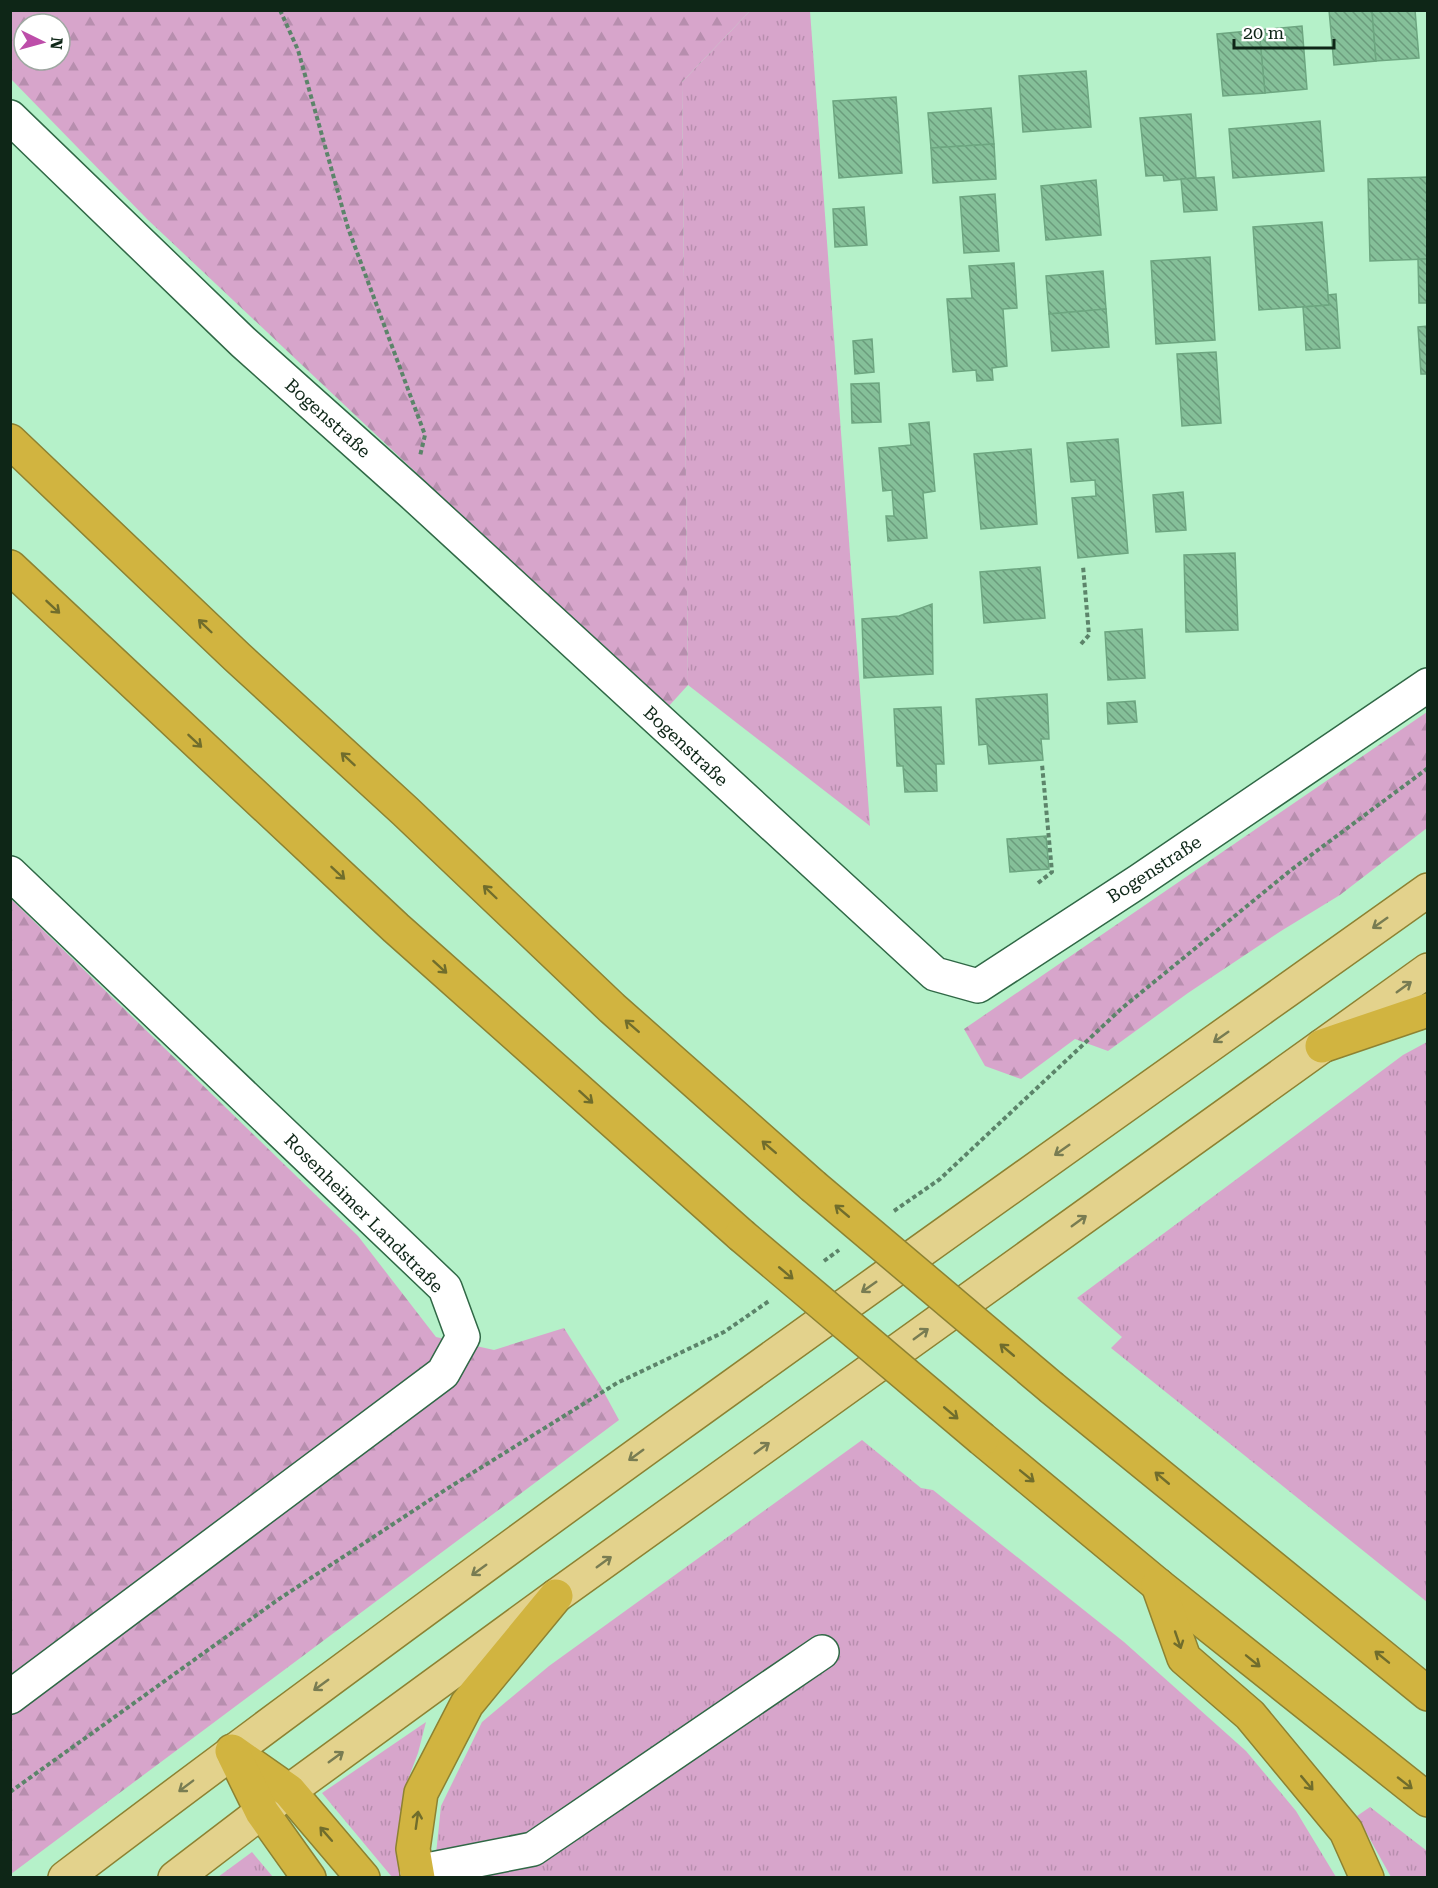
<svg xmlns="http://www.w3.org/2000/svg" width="1438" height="1888" font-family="'Roboto Serif',serif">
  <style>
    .grass { fill: url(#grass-tufts) }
    .forest { fill: url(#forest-firs); fill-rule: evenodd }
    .building { fill: url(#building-back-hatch); stroke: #6da680; stroke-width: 1.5 }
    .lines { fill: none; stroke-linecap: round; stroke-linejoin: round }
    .minor-casing { stroke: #306846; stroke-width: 36 }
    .major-casing { stroke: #8d8232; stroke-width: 36 }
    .highway-casing { stroke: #8d8232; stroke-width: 36 }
    .path { stroke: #5c846a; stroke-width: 4; stroke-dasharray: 4.5 3; stroke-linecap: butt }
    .minor { stroke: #fff; stroke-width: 33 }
    .major { stroke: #e3d28c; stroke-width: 33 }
    .highway { stroke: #d1b440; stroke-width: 33 }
    .highway-bridge-casing { stroke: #8d8232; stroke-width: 36; stroke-linecap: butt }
    .highway-bridge { stroke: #d1b440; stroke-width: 33 }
    .oneway { stroke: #706d2c }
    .oneway2 { stroke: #787c52 }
    .labels { text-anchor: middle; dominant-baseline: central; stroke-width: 4.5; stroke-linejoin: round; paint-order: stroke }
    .street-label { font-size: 18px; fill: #0e2617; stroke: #fff }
  </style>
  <defs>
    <pattern id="grass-tufts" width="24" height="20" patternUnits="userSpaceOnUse" patternTransform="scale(1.5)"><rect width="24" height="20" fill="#d7a5cb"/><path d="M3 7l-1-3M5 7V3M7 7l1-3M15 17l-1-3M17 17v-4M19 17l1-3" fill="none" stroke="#b78eae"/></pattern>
    <pattern id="forest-firs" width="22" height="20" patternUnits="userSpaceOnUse" patternTransform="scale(1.5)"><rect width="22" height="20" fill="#d7a5cb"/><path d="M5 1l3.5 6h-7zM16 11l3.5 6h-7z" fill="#b78eae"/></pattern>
    <pattern id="building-back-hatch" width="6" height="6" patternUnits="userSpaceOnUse" patternTransform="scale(1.5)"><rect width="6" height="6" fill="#85c099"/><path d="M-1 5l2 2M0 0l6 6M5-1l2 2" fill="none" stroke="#6b9c7c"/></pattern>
  </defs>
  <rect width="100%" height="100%" fill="#b5f1c9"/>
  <g class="grass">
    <polygon points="750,11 810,11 870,826 688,685 682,82"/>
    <polygon points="1427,1042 1427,1602 1111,1348 1122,1337 1077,1298 1403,1055"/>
    <polygon points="862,1440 921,1488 933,1490 1124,1642 1246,1751 1296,1811 1336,1877 440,1878 436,1854 441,1806 482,1722 549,1666"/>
    <polygon points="426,1722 418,1753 403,1793 400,1877 392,1877 322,1793"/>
    <polygon points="1370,1807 1427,1851 1427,1877 1391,1877 1357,1816"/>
    <polygon points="252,1852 273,1877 218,1877"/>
  </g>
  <g class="forest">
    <path d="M11,11h739l-68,71 6,603 -20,22 -227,-211 -294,-277 -136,-140zM24,24h36v36h-36z"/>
    <polygon points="1427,712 1427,828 1340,895 1281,931 1188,993 1108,1051 1075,1039 1021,1079 985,1066 964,1029"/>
    <polygon points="11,899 358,1236 436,1337 494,1350 564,1328 600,1385 619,1420 11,1874"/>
  </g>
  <g class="building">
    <polygon points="1329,10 1372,10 1376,61 1334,65"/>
    <polygon points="1372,10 1415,10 1419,58 1376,61"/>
    <polygon points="1302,26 1307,89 1265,93 1259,30"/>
    <polygon points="1259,30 1265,93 1223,96 1217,34"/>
    <polygon points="1086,71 1091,127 1023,132 1019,76"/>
    <polygon points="896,97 902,173 839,178 833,101"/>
    <polygon points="991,108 994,144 931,148 928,113"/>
    <polygon points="1191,114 1196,178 1164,181 1163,175 1146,176 1140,118"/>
    <polygon points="1320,121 1324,171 1233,178 1229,129"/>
    <polygon points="994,144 996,179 933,183 931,148"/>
    <polygon points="1214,177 1217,210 1184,212 1181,179"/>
    <polygon points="1428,177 1428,259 1370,261 1368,179"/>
    <polygon points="1096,180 1101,235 1046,240 1041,186"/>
    <polygon points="995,194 999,251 964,253 960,197"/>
    <polygon points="864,207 867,245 835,247 833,209"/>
    <polygon points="1322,222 1329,305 1259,310 1253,227"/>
    <polygon points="1210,257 1215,340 1156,344 1151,261"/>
    <polygon points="1418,259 1428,259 1428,303 1419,303"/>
    <polygon points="1014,263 1017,308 1003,309 1007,366 992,368 993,380 977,381 976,370 953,372 947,299 972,298 969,266"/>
    <polygon points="1103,271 1106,309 1049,314 1046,276"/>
    <polygon points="1336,294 1340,348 1306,350 1303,307 1329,305 1328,295"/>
    <polygon points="1106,309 1109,347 1052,351 1049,314"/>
    <polygon points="1428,326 1428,374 1421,374 1418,327"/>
    <polygon points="872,339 874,372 855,374 853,341"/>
    <polygon points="1216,352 1221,423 1182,426 1177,354"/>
    <polygon points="879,383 881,422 852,423 851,384"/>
    <polygon points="929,422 935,491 923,493 927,538 888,541 886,516 894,516 892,490 883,491 879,448 911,445 909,424"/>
    <polygon points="1118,439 1128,553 1078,558 1072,498 1096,496 1095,480 1071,482 1067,443"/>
    <polygon points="1031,449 1037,524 981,529 974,454"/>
    <polygon points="1183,492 1186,530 1156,532 1153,495"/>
    <polygon points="1235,553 1238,630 1186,632 1184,555"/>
    <polygon points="1040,567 1045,618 984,623 980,572"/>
    <polygon points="932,604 933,674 864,678 862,619 899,616"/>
    <polygon points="1142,629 1145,678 1108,680 1105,632"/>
    <polygon points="1047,694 1049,739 1041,739 1043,760 989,764 987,744 979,745 976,699"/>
    <polygon points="1135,701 1137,722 1108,724 1107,703"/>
    <polygon points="941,707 944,764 936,764 937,791 905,792 903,766 897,766 894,709"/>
    <polygon points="1046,836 1049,869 1010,872 1007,839"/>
  </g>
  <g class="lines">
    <defs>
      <g id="minor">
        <polyline points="10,117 243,342 413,494 935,974 978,986 1139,881 1428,685"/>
        <polyline points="10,873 445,1288 463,1337 443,1373 10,1697"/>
        <polyline points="417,1872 533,1849 822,1652"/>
      </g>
      <g id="major">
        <path d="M65,1878c447,-339 906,-663 1363,-988"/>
        <polyline points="175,1878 289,1791 556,1596 1428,970"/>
      </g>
      <g id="highway">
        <polyline points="10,441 237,657 405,811 612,1008 813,1186"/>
        <polyline points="10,567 396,928 741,1235"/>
        <polyline points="1322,1046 1428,1010"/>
        <polyline points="1052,1388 1428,1694"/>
        <polyline points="982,1439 1158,1585 1428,1800"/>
        <polyline points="1158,1585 1184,1658 1250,1715 1346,1831 1367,1878"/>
        <polyline points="232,1751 289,1791 363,1878"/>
        <polyline points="234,1755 262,1812 309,1878"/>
        <polyline points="418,1878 413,1849 421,1793 467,1704 556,1596"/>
      </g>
    </defs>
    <use href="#minor" class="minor-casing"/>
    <use href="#major" class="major-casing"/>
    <use href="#highway" class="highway-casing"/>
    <g class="path">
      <polyline points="280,10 298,50 348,228 425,435 420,456"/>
      <polyline points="1081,644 1089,635 1083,566"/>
      <polyline points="1038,883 1052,872 1042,764"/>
      <polyline points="894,1211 940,1179 1121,1009 1291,870 1428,768"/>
      <polyline points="824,1261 839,1250"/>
      <polyline points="10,1792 279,1599 445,1490 617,1383 724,1332 769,1301"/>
    </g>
    <use href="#minor" class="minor"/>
    <use href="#major" class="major"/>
    <use href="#highway" class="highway"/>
    <defs>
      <g id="highway-bridge">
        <polyline points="813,1186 1052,1388"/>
        <polyline points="741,1235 982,1439"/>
      </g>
    </defs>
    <use href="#highway-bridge" class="highway-bridge-casing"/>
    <use href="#highway-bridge" class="highway-bridge"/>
  </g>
  <defs><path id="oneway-shaft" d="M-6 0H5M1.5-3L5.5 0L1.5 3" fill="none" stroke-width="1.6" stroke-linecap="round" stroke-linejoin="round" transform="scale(1.5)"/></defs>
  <g class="oneway">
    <use href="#oneway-shaft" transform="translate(53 607) rotate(43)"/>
    <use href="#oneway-shaft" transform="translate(205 626) rotate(-136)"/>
    <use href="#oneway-shaft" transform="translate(195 741) rotate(43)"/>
    <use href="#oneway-shaft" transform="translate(348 759) rotate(-137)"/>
    <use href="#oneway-shaft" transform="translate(338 873) rotate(43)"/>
    <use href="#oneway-shaft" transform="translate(490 892) rotate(-136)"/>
    <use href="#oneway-shaft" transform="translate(440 967) rotate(42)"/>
    <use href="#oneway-shaft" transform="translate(632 1026) rotate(-139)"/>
    <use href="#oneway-shaft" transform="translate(586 1097) rotate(42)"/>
    <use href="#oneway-shaft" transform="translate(769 1147) rotate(-139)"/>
    <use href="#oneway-shaft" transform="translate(842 1211) rotate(-140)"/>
    <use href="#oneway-shaft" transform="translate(786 1273) rotate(40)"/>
    <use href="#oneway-shaft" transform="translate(1007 1350) rotate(-140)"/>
    <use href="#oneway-shaft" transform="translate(951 1413) rotate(40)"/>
    <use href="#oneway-shaft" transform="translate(1027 1476) rotate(39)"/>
    <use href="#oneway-shaft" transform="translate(1162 1478) rotate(-140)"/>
    <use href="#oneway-shaft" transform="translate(1178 1640) rotate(71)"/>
    <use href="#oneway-shaft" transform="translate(1382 1657) rotate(-141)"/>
    <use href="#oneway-shaft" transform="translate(1253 1661) rotate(39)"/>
    <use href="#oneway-shaft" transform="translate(1307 1783) rotate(50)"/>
    <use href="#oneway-shaft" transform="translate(1405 1783) rotate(38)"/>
    <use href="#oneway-shaft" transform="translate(417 1820) rotate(-82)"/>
    <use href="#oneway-shaft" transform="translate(326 1834) rotate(-131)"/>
  </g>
  <g class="oneway2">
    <use href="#oneway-shaft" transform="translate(1380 923) rotate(145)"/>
    <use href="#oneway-shaft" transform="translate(1404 987) rotate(-36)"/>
    <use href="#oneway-shaft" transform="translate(1221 1037) rotate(145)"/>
    <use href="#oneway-shaft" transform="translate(1062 1150) rotate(145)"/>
    <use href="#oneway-shaft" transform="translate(1079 1221) rotate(-36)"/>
    <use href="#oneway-shaft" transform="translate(869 1287) rotate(145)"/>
    <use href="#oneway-shaft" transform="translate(921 1334) rotate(-36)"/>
    <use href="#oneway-shaft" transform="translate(762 1448) rotate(-36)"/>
    <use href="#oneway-shaft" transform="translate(636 1455) rotate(144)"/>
    <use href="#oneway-shaft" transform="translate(604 1562) rotate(-36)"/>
    <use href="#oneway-shaft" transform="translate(479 1570) rotate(144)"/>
    <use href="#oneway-shaft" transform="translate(321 1685) rotate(144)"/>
    <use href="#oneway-shaft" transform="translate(336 1757) rotate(-36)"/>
    <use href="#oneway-shaft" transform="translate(186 1786) rotate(143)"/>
  </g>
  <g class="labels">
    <g class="street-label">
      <text transform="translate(328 418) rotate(42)">Bogenstraße</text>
      <text transform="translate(686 746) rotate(43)">Bogenstraße</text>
      <text transform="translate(1154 869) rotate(-33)">Bogenstraße</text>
      <text transform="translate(364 1213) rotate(45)">Rosenheimer Landstraße</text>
    </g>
  </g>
  <rect width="1438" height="1888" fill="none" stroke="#0e2617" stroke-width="24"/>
  <g transform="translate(42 42) rotate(95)"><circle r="28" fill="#ffffff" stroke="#9fa8a2" stroke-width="1.5"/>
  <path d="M0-4.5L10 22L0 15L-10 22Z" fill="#bd4da9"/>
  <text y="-9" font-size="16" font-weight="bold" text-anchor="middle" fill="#0e2617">N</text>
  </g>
  <path d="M1234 39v9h100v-9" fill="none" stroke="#0e2617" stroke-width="3"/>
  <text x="1243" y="39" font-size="18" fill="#0e2617" stroke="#ffffff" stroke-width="4.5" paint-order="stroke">20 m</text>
</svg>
